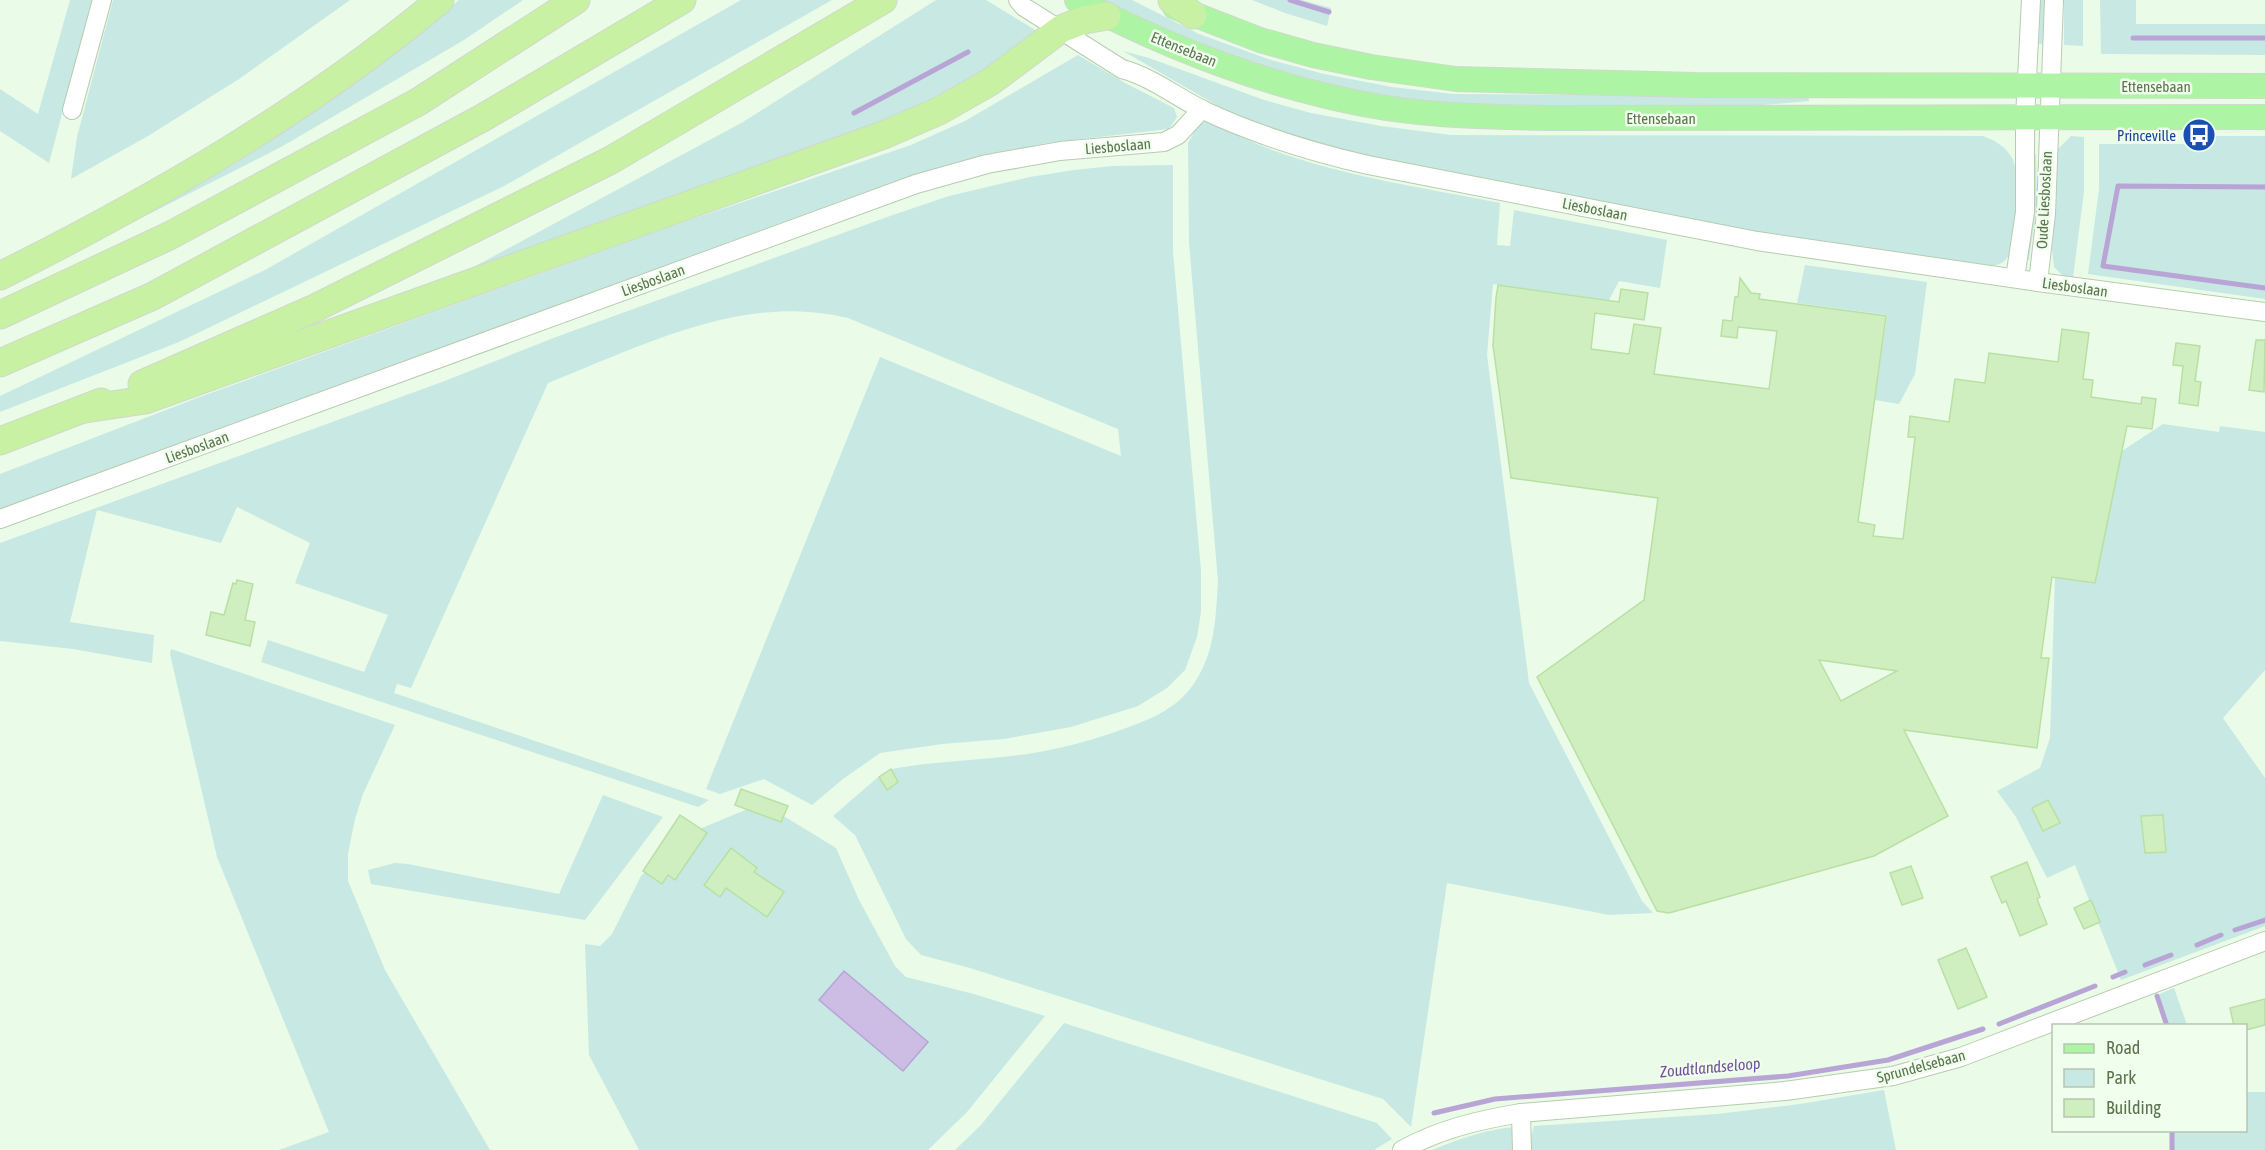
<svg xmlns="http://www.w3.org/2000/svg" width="2265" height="1150" font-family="'Asap Condensed',sans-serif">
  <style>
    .green { fill: #c7e8e3 }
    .water { fill: #cdbde4; stroke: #b8a4d5; stroke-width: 1.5 }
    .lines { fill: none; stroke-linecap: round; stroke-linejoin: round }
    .stream { stroke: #b8a4d5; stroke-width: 5 }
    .building { fill: #d0efc1; stroke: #b8e0a2; stroke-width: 1.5; fill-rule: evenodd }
    .minor-casing { stroke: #b7ccae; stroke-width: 20 }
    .major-casing { stroke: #d1d8cd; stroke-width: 26 }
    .highway-casing { stroke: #d1d8cd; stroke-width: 29 }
    .minor { stroke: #fff; stroke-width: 18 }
    .major { stroke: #adf5a4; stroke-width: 24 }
    .highway { stroke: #c8f1a3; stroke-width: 27 }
    .labels { text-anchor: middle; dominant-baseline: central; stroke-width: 5; stroke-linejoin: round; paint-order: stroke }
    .street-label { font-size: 15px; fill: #5c734d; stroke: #f0feee }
    .transit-label { font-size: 15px; fill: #164399; stroke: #f0feee; text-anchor: end }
    .water-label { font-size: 16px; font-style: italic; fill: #71529a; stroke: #f0feee }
  </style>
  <rect width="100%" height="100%" fill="#eafbe8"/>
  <g class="green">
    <polygon points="70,0 92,0 49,163 0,131 0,89 38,114"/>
    <polygon points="113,0 350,0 239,79 148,136 71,179 77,137"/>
    <polygon points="459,0 523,0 464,40 281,147 68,255 286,127 361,79"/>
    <polygon points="741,0 832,0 504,186 179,342 0,412 0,396 265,270"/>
    <polygon points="936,0 986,0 1037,31 998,61 917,110 429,291 743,122"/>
    <polygon points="1100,0 1132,0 1199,34 1271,60 1324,74 1392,87 1453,94 1808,96 1809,101 1716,109 1495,107 1388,98 1292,77 1214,52"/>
    <polygon points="1252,0 1302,0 1331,8 1327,26 1285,13"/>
    <polygon points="2040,0 2046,0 2046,44 2039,44"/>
    <polygon points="2064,0 2083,0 2083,46 2064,45"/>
    <polygon points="2100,0 2136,0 2136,24 2265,24 2265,55 2101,54"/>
    <path d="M1123,51l26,7 115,42 47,13 70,13 70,9 532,1c13,5 22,10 29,22 9,14 5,88 -5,100 -5,7 -13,8 -21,8l-206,-28 -364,-71 -87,-21 -51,-15 -53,-21z"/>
    <polygon points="1078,55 1127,84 1174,108 1177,117 1169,129 1046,143 956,163 898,180 0,509 0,474 197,398 669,227 911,145 965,121"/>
    <path d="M1207,121c23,10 45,22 68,30 72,26 150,37 225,52l-3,42 13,1 4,-36 153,30 -7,48 -41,-7 -10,19 -116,-16 -6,71 42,328 113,218 11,12 -44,2 -162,-32 -36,244 -28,-28 -413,-131 -49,-13 -15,-16 -51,-104 -22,-19 44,-38 15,-9c53,-10 109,-8 162,-20 25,-5 51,-13 75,-22 25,-9 51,-21 66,-45 20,-30 21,-66 23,-101l-29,-338 -1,-100 10,-18z"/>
    <polygon points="2071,136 2084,137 2084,191 2073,278 2063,276 2054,267 2052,249 2057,150"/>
    <polygon points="2205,136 2265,136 2265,299 2088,274 2099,189 2099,144 2205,144"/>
    <polygon points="2036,154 2037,203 2029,260 2024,258 2031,155"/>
    <path d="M1173,165v87l28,319v41l-4,25 -12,33 -18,18 -29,18 -67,21 -67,12 -62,5 -62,9 -37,26 -31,26 -48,-26 -44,15 -14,-5 174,-432 241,99 -3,-27 -270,-111c-103,-26 -206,28 -300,65l-137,305 -14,-4 -3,9 315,107 -11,7 -437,-145 7,-22 96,32 24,-57 -93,-32 15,-40 -73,-36 -16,36 -124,-33 -27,112 84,13 -2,28 -79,-14 -73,-8v-98l442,-161 114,-45 334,-121 59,-20 81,-19 44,-7 39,-4z"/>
    <polygon points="1805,265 1927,282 1915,374 1899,404 1875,400 1887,315 1797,303"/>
    <polygon points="2163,424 2219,432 2220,426 2265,432 2265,670 2223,718 2265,778 2265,926 2121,980 2075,865 2047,878 2016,817 1997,791 2040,768 2050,738 2055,575 2116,455"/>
    <polygon points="171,649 395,725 363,794 355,819 348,854 348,881 385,970 490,1150 279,1150 329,1132 217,857 170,654"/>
    <polygon points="603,795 663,817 585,920 371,884 368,870 395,863 408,864 559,894"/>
    <polygon points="755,806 769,807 836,848 859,900 895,966 906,977 974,994 1045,1016 967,1112 928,1150 639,1150 589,1055 585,944 600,946 612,934 641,876 667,851 688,825 702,828"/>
    <polygon points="2174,988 2187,1025 2166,1025 2155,996"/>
    <polygon points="1064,1023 1377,1123 1392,1139 1374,1150 955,1150 981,1125"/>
    <polygon points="1884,1090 1896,1150 1528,1150 1534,1126 1717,1114 1800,1104"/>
    <polygon points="2246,1092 2265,1092 2265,1150 2173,1150 2173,1131 2246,1130"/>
    <path d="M1516,1127l-4,23h-80c27,-11 54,-21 84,-23z"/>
  </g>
  <polygon class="water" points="844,971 928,1042 903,1071 819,1000"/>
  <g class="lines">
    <g class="stream">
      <polyline points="1290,0 1329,12"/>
      <polyline points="2133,38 2265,38"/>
      <polyline points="854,113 968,52"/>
      <polyline points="2265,187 2118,186 2103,266 2265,288"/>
      <polyline points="2235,930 2265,920"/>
      <polyline points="2197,945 2221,935"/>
      <polyline points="2145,965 2171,955"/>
      <polyline points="2113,977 2125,972"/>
      <polyline points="2157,996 2167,1026"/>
      <polyline points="1999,1024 2095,986"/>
      <polyline points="1434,1113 1495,1099 1788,1076 1888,1060 1983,1029"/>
      <polyline points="2172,1150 2172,1130"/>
    </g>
  </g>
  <g class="building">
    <path d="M1740,278l11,15 9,1 -1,5 127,17 -28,206 17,3 -2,11 30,3 12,-102h-7l2,-21 39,6 6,-43 30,4 4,-30 69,9 4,-33 27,4 -6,46 10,1 -2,17 50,7 1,-7 14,2 -4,30 -25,-3 -32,157 -43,-6 -11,81h8l-12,90 -133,-18 44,86 -74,40 -205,57 -12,-2 -120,-234 107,-77 14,-102 -147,-20 -18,-133 3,-47 2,-13 121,17 2,-13 27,4 -4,27 -49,-7 -4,36 38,5 5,-30 27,4 -7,46 115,15 8,-58 -39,-4 -1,11 -16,-2 2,-16 9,1 3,-24h3zM1819,660l78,11 -56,30z"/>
    <polygon points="2256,340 2265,340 2264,392 2249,390"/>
    <polygon points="2176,343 2200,346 2195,381 2201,382 2198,406 2179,403 2183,366 2173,365"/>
    <polygon points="237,580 253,584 245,620 255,622 250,646 206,635 211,612 224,615 233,583 236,584"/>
    <polygon points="891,769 898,782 887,790 879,777"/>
    <polygon points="741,789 788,806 781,822 735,805"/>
    <polygon points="2048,800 2060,823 2043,831 2032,808"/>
    <polygon points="680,815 707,833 675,880 668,875 662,884 643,871"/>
    <polygon points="2163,815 2166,852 2145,853 2141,816"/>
    <polygon points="731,848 757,868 754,872 784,892 767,917 726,888 720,897 704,885"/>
    <polygon points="2027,862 2040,897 2037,899 2047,924 2020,936 2006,901 2002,903 1991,877"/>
    <polygon points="1911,866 1923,898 1902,905 1890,873"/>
    <polygon points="2091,900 2100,922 2084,929 2074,908"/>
    <polygon points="1966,948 1987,997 1958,1009 1938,960"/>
    <polygon points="2265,999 2265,1025 2246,1030 2246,1026 2234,1026 2230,1008"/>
  </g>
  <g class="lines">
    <defs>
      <g id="minor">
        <path d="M1018,0l6,7 98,62c30,8 54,28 81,41 53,25 108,42 165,55l389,76 281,41 227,30"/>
        <polyline points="72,110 102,0"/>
        <polyline points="2015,278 2025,212 2025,118 2031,0"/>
        <polyline points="2038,282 2046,214 2054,0"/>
        <polyline points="0,519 916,184 987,164 1060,151 1164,142 1178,135 1202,109"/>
        <polyline points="1521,1113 1522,1150"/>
        <path d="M1402,1150c38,-21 77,-30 119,-37l264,-22 108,-15 68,-19 304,-116"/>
      </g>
      <g id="major">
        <path d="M1077,0c97,51 200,90 309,108 53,8 107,9 160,10l719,-1"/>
        <polyline points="1175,7 1260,40 1313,55 1371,67 1456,79 1695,85 2265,86"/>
      </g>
      <g id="highway">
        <polyline points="1172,0 1193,15"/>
        <path d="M0,276c154,-77 307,-165 440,-276"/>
        <polyline points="0,315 169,236 418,102 576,0"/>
        <polyline points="0,363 153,296 484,117 682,0"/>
        <polyline points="142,384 315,308 611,160 883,0"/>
        <polyline points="85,409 145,400 886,134 939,111 990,82 1061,29 1084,20 1107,16"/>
        <polyline points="0,441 101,402"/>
      </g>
    </defs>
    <use href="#minor" class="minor-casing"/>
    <use href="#major" class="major-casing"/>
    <use href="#highway" class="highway-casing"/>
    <use href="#minor" class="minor"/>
    <use href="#major" class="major"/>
    <use href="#highway" class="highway"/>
  </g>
  <defs>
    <symbol id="bus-disc" viewBox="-11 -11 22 22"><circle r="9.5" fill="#1a4fb4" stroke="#f0feee"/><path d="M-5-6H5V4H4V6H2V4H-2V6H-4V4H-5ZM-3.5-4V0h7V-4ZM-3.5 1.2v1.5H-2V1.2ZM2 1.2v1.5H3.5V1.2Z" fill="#fff"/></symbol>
  </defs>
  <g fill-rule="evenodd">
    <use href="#bus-disc" x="2180" y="116" width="38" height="38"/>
  </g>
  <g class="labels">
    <g class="street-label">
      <text transform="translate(1184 49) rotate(22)">Ettensebaan</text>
      <text x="2156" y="86">Ettensebaan</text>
      <text x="1661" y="118">Ettensebaan</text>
      <text transform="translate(1118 146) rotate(-5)">Liesboslaan</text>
      <text transform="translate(2044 200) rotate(-87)">Oude Liesboslaan</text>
      <text transform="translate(1595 209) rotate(11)">Liesboslaan</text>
      <text transform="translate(653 280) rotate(-20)">Liesboslaan</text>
      <text transform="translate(2075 287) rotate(8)">Liesboslaan</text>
      <text transform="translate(197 447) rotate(-20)">Liesboslaan</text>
      <text transform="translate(1921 1066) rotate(-15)">Sprundelsebaan</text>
    </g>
    <g class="transit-label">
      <text x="2176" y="135">Princeville</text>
    </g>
    <g class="water-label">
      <text transform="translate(1710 1067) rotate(-5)">Zoudtlandseloop</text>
    </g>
  </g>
  <rect x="2052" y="1024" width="195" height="108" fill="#f0feee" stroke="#b5c6ae" stroke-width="1.5"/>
  <rect x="2064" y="1044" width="30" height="9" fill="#adf5a4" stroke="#b5c6ae" stroke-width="1.5"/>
  <text x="2106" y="1054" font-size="18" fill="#5c734d">Road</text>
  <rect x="2064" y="1069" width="30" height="18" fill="#c7e8e3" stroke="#b5c6ae" stroke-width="1.5"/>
  <text x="2106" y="1084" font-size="18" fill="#5c734d">Park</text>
  <rect x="2064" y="1099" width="30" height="18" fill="#d0efc1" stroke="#b5c6ae" stroke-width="1.5"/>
  <text x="2106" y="1114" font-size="18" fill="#5c734d">Building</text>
</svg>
